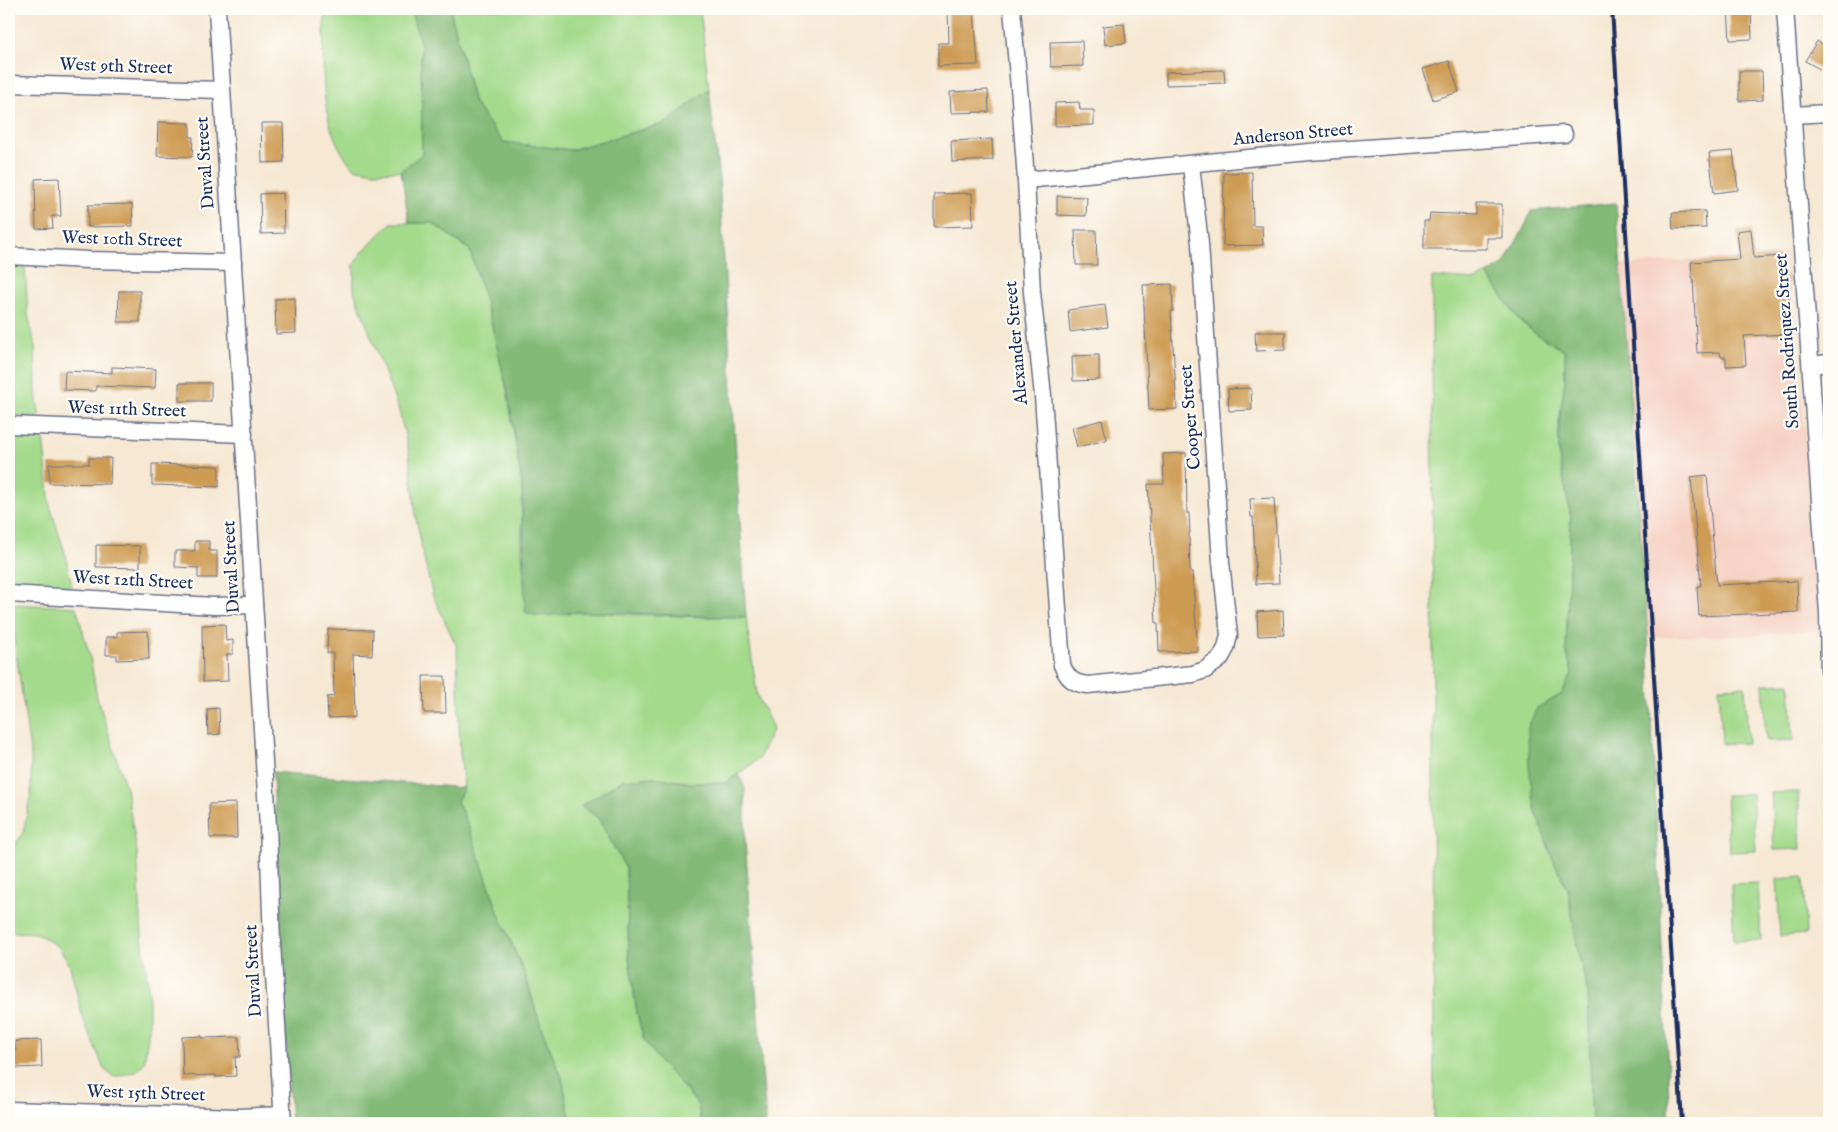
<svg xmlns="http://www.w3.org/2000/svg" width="1838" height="1132" font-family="'IM FELL English',serif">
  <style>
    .built { fill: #f6d2c4 }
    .green { fill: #a4da8b; stroke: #608474 }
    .forest { fill: #83ba77; stroke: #4f746a }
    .building { fill: #ce9b53 }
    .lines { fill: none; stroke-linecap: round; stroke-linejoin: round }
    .street-casing { stroke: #687087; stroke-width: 19 }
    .street { stroke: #fff; stroke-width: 16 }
    .rail { stroke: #1b2f5e; stroke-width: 4 }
    .labels { text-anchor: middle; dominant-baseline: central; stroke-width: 4.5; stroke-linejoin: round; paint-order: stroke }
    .street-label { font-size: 18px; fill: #1b2f5e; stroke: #fdfcf7 }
  </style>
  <rect width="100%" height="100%" fill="#fdfcf7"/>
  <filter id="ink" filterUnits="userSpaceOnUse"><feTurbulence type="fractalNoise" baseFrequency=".02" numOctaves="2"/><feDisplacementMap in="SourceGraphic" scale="10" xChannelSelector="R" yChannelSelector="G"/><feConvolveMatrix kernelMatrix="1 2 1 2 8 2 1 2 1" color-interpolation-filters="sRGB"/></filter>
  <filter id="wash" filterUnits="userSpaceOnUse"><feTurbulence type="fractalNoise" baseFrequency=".0096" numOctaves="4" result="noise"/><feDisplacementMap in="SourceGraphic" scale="20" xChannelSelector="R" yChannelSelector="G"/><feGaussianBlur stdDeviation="1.12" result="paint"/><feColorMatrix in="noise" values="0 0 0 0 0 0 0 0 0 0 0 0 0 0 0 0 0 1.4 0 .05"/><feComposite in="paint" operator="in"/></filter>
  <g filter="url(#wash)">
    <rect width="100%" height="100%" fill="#f6e8d3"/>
    <polygon class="built" points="1787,254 1809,469 1820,633 1818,630 1747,636 1648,637 1620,265"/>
    <g class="green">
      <path d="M325,9h85l11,36 1,110 -21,16 -27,1 -21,-4c-4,-6 -9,-12 -13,-19 -22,-39 -17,-97 -15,-140z"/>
      <polygon points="450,9 700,9 709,89 666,123 571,150 503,142 474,103"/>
      <polygon points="391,223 432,223 470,250 491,322 508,394 522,486 522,551 526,609 536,616 579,612 704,617 746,617 757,695 773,728 759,759 725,783 691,783 653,777 598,818 626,869 629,958 637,1013 644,1040 698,1105 701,1123 571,1123 562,1078 541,1027 524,972 499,914 468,825 457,801 464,788 460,752 457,647 433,596 423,555 416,517 409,452 399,411 354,291 354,264 364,250"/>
      <polygon points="9,265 25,266 28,315 35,346 36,395 40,417 9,415"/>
      <polygon points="1487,274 1519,320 1536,334 1565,351 1565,380 1559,423 1559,457 1571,517 1566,650 1572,673 1562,694 1537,708 1553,860 1568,889 1578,952 1588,993 1592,1123 1434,1123 1432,277 1476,280"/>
      <polygon points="9,434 43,436 50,506 66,556 72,588 9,585"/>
      <polygon points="12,604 76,607 90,657 97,697 126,788 137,852 142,936 149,995 149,1029 144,1063 136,1071 114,1077 104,1069 95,1047 83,1019 70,966 59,947 36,933 14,932 9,926 9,854 23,833 31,793 31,758 13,631"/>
      <polygon points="1790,683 1793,740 1766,741 1763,684"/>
      <polygon points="1745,686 1748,743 1722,744 1719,687"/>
      <polygon points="1798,792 1801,849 1774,850 1771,793"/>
      <polygon points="1752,794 1756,851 1729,852 1726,795"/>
      <polygon points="1803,877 1806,934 1780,936 1777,879"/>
      <polygon points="1758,883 1761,940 1734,941 1731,884"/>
    </g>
    <g class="forest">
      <path d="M410,9h40l24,94 29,39 68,8 95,-27 43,-34 10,90 27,438c-55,0 -110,-5 -165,-5 -20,0 -36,8 -56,0l-3,-126 -14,-92 -17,-72 -21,-72 -38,-27h-23l-8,-52 21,-17 -1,-109z"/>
      <polygon points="1616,203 1648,637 1670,1123 1592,1123 1588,993 1578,952 1568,889 1553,860 1535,810 1529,767 1528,727 1537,708 1562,694 1572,673 1566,650 1571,517 1559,457 1559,423 1565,380 1565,351 1536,334 1519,320 1487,274 1503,265 1526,224 1531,211"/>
      <polygon points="273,772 464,788 457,801 468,825 499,914 524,972 541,1027 562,1078 571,1123 291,1123 280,942"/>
      <polygon points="738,774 745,787 745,840 766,1123 701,1123 698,1105 685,1088 661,1064 644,1040 637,1013 629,958 626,869 598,818 581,806 622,780 653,777 691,783 725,783"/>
    </g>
    <g id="blocks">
      <g class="building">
        <polygon points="948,9 974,9 978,65 938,66 938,43 949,43"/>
        <polygon points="1728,9 1751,9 1752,39 1730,40"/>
        <polygon points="1124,24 1126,43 1105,45 1103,26"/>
        <polygon points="1082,41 1083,66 1051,67 1050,42"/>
        <polygon points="1817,41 1829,48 1829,74 1805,61"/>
        <polygon points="1449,61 1459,92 1433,100 1423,69"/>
        <polygon points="1224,70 1225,83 1166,85 1166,72"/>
        <polygon points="1739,71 1762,71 1763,100 1739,101"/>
        <polygon points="988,90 989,112 951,113 950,92"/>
        <polygon points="1079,102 1080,110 1094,110 1094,125 1055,126 1055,103"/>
        <polygon points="158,122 190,123 190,137 193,137 192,157 157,156"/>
        <polygon points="261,123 283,123 284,162 262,163"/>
        <polygon points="992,139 993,160 952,162 951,141"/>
        <polygon points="1733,151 1738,190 1714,193 1709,153"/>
        <polygon points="1252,172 1253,226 1262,226 1263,245 1223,246 1224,173"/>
        <polygon points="59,178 61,216 52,216 53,228 36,229 35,179"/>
        <polygon points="283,193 284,233 261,234 260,194"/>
        <polygon points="972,193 973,226 934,227 934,194"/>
        <polygon points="1057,196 1087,197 1086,216 1057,215"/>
        <polygon points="132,204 133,226 88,227 88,205"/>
        <polygon points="1476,204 1502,204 1502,238 1487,238 1487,249 1424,249 1424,221 1429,221 1430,213 1476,215"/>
        <polygon points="1705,211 1706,228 1673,229 1672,213"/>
        <polygon points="1751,229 1754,258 1782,256 1783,274 1788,274 1791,334 1744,336 1746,365 1726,366 1726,357 1721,357 1720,352 1697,353 1693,277 1692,277 1691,262 1740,259 1737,231"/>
        <polygon points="1075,230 1096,230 1097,265 1076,265"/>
        <polygon points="1172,284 1173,311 1171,311 1177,409 1149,410 1143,285"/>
        <polygon points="119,291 140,291 140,322 118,322"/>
        <polygon points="295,298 296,333 276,334 275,299"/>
        <polygon points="1105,305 1108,327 1070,332 1068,310"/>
        <polygon points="1255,332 1285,332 1285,350 1256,351"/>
        <polygon points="1099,355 1099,380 1073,381 1072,356"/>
        <polygon points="112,367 156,369 155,388 96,386 96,391 64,390 65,371 112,373"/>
        <rect x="179" y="383" width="32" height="18"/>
        <polygon points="1251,388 1252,410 1229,411 1228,389"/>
        <polygon points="1102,420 1107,440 1077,447 1072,428"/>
        <polygon points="1186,453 1187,513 1189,513 1190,533 1189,533 1190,572 1192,572 1198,651 1159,652 1158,623 1156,623 1148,484 1164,484 1163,454"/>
        <polygon points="89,458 111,458 110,484 49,483 49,464 89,464"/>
        <polygon points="152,464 219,466 219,487 152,485"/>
        <polygon points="1707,475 1717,585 1797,581 1798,612 1699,616 1697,586 1701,586 1691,477"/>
        <polygon points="1274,498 1279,583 1256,584 1253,517 1251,517 1250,499"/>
        <polygon points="195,541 209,541 209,551 217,551 217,578 198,578 198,568 175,567 175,551 195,551"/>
        <polygon points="96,545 140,546 140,568 96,567"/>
        <polygon points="1283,610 1284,635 1258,636 1257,612"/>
        <polygon points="225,624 226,641 233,640 233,654 227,654 228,681 203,682 202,625"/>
        <polygon points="328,629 373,630 372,655 353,654 355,717 328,718 327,697 334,696 333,653 327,653"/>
        <polygon points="148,631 149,659 117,660 117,655 106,655 106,637 117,637 117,632"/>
        <polygon points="423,676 445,676 446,713 424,713"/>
        <polygon points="219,708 220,734 208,735 207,709"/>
        <polygon points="236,803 237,838 210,838 209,804"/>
        <polygon points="202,1036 202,1038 239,1037 240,1057 235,1057 236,1076 216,1077 216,1075 183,1076 182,1037"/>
        <polygon points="41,1040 42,1067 16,1068 15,1041"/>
      </g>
    </g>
  </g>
  <g filter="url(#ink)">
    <use href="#blocks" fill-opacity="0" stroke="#687087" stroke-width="1"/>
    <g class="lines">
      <defs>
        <g id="street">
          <polyline points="217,9 268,826 272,943 283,1123"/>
          <path d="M1012,9l8,90 6,81 6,112 11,104 19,269c5,13 12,19 26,20l105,-11 12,-4 15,-11 6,-11 3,-13 -8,-73 -21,-318 -9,-79"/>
          <polyline points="1785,9 1828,613 1829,670"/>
          <polyline points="9,84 221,90"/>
          <polyline points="1792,115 1829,113"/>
          <polyline points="1026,180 1309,152 1564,134"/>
          <polyline points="9,256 88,260 233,263"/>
          <polyline points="1811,365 1829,363"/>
          <polyline points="9,425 244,434"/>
          <polyline points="9,594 214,606 254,605"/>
          <polyline points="9,1110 238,1117 282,1115"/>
        </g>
      </defs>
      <use href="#street" class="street-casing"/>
      <use href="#street" class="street"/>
      <polyline class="rail" points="1612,9 1682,1123"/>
    </g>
  </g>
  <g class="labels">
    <g class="street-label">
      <text transform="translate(116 67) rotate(2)">West 9th Street</text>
      <text transform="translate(1293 135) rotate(-5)">Anderson Street</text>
      <text transform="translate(206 163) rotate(-94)">Duval Street</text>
      <text transform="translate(122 240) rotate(2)">West 10th Street</text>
      <text transform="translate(1788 341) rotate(-94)">South Rodriquez Street</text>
      <text transform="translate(1017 343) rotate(-95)">Alexander Street</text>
      <text transform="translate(127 410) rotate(2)">West 11th Street</text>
      <text transform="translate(1191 417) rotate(-95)">Cooper Street</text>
      <text transform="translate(232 567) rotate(-93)">Duval Street</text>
      <text transform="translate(133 581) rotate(3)">West 12th Street</text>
      <text transform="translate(254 971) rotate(-93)">Duval Street</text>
      <text transform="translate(146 1094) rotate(2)">West 15th Street</text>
    </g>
  </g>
  <rect width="1838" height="1132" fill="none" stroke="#fdfcf7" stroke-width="30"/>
</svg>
